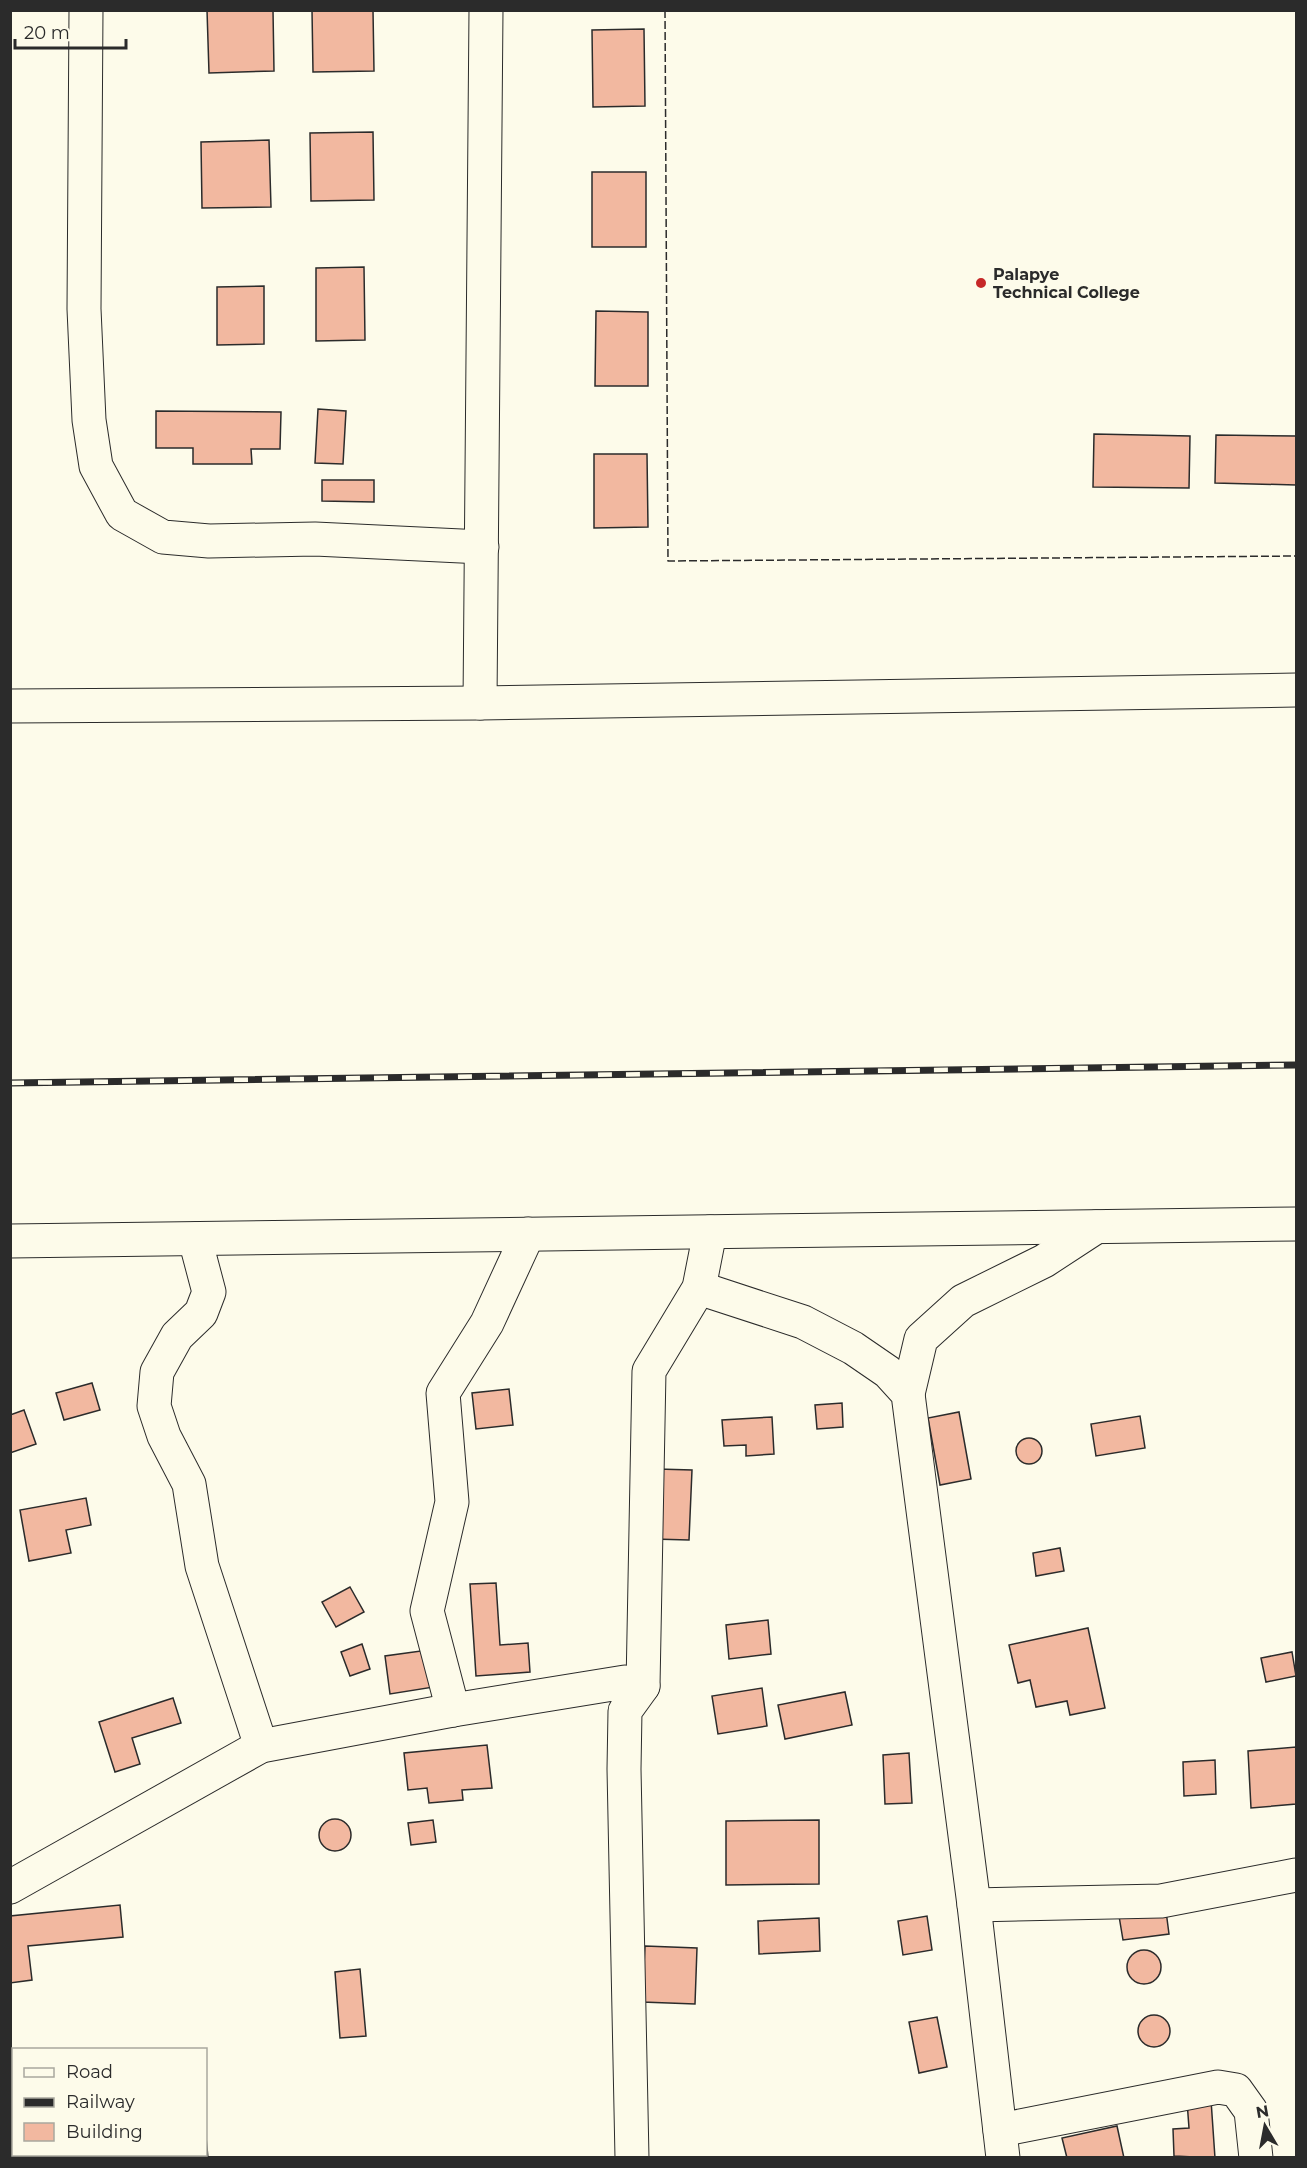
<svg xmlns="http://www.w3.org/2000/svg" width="1307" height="2168" font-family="Montserrat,sans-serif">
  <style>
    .building { fill: #f2b8a0; stroke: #2b2b2b; stroke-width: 1.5 }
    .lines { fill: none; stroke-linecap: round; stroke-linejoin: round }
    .minor-casing { stroke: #2b2b2b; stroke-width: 35 }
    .minor { stroke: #fdfbea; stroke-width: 33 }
    .rail-casing { stroke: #2b2b2b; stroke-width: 7 }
    .rail { stroke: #fdfbea; stroke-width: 4.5; stroke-dasharray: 14; stroke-linecap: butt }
    .fence { stroke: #2b2b2b; stroke-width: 1.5; stroke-dasharray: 8 3; stroke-linecap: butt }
    .poi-dot { fill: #c62828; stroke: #fdfbea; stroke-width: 2 }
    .labels { text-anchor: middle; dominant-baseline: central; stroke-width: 4.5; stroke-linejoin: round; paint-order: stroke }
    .poi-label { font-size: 16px; font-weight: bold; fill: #2b2b2b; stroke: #fdfbea; text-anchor: start }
  </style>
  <rect width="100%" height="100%" fill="#fdfbea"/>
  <g class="building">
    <polygon points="207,10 273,10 274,71 209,73"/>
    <polygon points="312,10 373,10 374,71 313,72"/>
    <polygon points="644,29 645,106 593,107 592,30"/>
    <polygon points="373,132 374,200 311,201 310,133"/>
    <polygon points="269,140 271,207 202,208 201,142"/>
    <rect x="592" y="172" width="54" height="75"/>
    <polygon points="364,267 365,340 316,341 316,268"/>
    <polygon points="264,286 264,344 217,345 217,287"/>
    <polygon points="596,311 648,312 648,386 595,386"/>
    <polygon points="318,409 346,411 343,464 315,463"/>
    <polygon points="156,411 281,412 280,449 251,449 252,464 193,464 193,448 156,448"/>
    <polygon points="1094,434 1190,436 1189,488 1093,487"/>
    <polygon points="1216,435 1296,436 1296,485 1215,483"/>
    <polygon points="594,454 647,454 648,527 594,528"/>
    <polygon points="322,480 374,480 374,502 322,501"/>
    <polygon points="92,1383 100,1410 64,1420 56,1393"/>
    <polygon points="509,1389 513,1425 476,1429 472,1393"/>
    <polygon points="842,1403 843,1427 817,1429 815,1405"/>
    <polygon points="24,1410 36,1444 10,1453 10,1415"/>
    <polygon points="959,1412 971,1479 940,1485 928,1418"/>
    <polygon points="1140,1416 1145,1448 1096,1456 1091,1424"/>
    <polygon points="772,1417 774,1454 746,1456 746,1445 724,1446 722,1420"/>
    <circle cx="1029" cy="1451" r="13"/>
    <polygon points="657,1469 692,1470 689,1540 653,1539"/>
    <polygon points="86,1498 91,1525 66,1530 71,1553 29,1561 20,1510"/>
    <polygon points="1060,1548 1064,1571 1036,1576 1033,1553"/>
    <polygon points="496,1583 500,1645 528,1643 530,1672 476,1676 470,1584"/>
    <polygon points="350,1587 364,1612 336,1627 322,1602"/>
    <polygon points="768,1620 771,1654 729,1659 726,1625"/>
    <polygon points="1088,1628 1105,1708 1070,1715 1067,1701 1036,1707 1030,1680 1018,1683 1009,1645"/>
    <polygon points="362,1644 370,1669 350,1676 341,1652"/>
    <polygon points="428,1650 434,1687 390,1694 385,1656"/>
    <polygon points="1292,1652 1296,1676 1266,1682 1261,1658"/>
    <polygon points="762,1688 767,1726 718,1734 712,1696"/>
    <polygon points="845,1692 852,1725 785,1739 778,1705"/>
    <polygon points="173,1698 181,1723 132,1738 140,1764 115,1772 99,1722"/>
    <polygon points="487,1745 492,1788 462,1790 463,1800 429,1803 427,1788 408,1790 404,1753"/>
    <polygon points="1296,1747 1296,1804 1251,1808 1248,1751"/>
    <polygon points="909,1753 912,1803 885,1804 883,1755"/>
    <polygon points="1215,1760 1216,1794 1184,1796 1183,1762"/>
    <circle cx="335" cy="1835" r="16"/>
    <polygon points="433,1820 436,1842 411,1845 408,1823"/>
    <polygon points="819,1820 819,1884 726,1885 726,1821"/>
    <polygon points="120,1905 123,1937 28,1946 32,1980 10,1983 10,1916"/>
    <polygon points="1166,1911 1169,1934 1123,1940 1119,1916"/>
    <polygon points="927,1916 932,1950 903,1955 898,1921"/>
    <polygon points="819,1918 820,1951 759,1954 758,1921"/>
    <polygon points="645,1946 697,1948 695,2004 642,2002"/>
    <circle cx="1144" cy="1967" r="17"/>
    <polygon points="360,1969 366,2036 340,2038 335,1972"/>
    <circle cx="1154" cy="2031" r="16"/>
    <polygon points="937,2017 947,2067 919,2073 909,2022"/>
    <polygon points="1211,2100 1215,2158 1174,2156 1173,2129 1189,2128 1187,2101"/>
    <polygon points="10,2125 14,2125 14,2154 27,2154 27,2157 10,2156"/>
    <polygon points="1117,2126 1124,2158 1067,2158 1062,2138"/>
    <polygon points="206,2137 208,2158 174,2158 174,2154 206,2154"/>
  </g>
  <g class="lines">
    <defs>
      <g id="minor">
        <polyline points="86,10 84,309 89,420 96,466 122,514 163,537 209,541 315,539 482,547"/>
        <polyline points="480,703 486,10"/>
        <polyline points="10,706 480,703 1296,690"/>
        <polyline points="195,1239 209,1292 201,1313 177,1336 157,1372 154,1406 164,1436 189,1484 202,1566 261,1746"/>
        <polyline points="10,1241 1296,1224"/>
        <polyline points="699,1288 803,1322 853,1348 888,1372 908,1394 974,1905 1003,2158"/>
        <polyline points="908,1394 921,1339 963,1301 1044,1261 1096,1227"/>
        <polyline points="643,1686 649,1371 699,1288 710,1232"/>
        <polyline points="453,1710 427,1611 452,1502 443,1393 487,1323 528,1234"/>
        <polyline points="10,1887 261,1746 453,1710 625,1682 643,1686 625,1711 624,1769 632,2158"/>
        <polyline points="974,1905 1161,1901 1296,1875"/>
        <polyline points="1000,2130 1218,2087 1236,2090 1251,2111 1256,2158"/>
      </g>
    </defs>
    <use href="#minor" class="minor-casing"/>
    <use href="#minor" class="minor"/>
    <defs>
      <polyline id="rail" points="10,1083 1296,1065"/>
    </defs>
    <use href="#rail" class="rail-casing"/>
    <use href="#rail" class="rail"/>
    <polyline class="fence" points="665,10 668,561 1296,556"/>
  </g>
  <circle class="poi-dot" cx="981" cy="283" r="6"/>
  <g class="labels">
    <g class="poi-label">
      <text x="993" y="274">Palapye<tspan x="993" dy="18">Technical College</tspan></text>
    </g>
  </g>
  <rect width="1307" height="2168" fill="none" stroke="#2b2b2b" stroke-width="24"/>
  <rect x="12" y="2048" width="195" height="108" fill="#fdfbea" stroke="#a9a89e" stroke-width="1.5"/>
  <rect x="24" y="2068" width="30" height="9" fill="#fdfbea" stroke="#a9a89e" stroke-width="1.5"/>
  <text x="66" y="2078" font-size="18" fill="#2b2b2b">Road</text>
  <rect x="24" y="2098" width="30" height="9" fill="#2b2b2b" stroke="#a9a89e" stroke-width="1.5"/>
  <text x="66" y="2108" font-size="18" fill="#2b2b2b">Railway</text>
  <rect x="24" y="2123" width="30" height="18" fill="#f2b8a0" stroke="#a9a89e" stroke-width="1.5"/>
  <text x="66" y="2138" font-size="18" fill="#2b2b2b">Building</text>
  <g transform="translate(1265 2126) rotate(350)" stroke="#fdfbea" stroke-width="4.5" paint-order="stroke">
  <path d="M0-4.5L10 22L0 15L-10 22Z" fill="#2b2b2b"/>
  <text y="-9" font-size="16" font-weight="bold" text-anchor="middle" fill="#2b2b2b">N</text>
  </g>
  <path d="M15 39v9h111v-9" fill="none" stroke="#2b2b2b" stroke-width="3"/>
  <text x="24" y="39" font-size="18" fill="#2b2b2b" stroke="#fdfbea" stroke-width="4.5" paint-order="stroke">20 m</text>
</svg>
